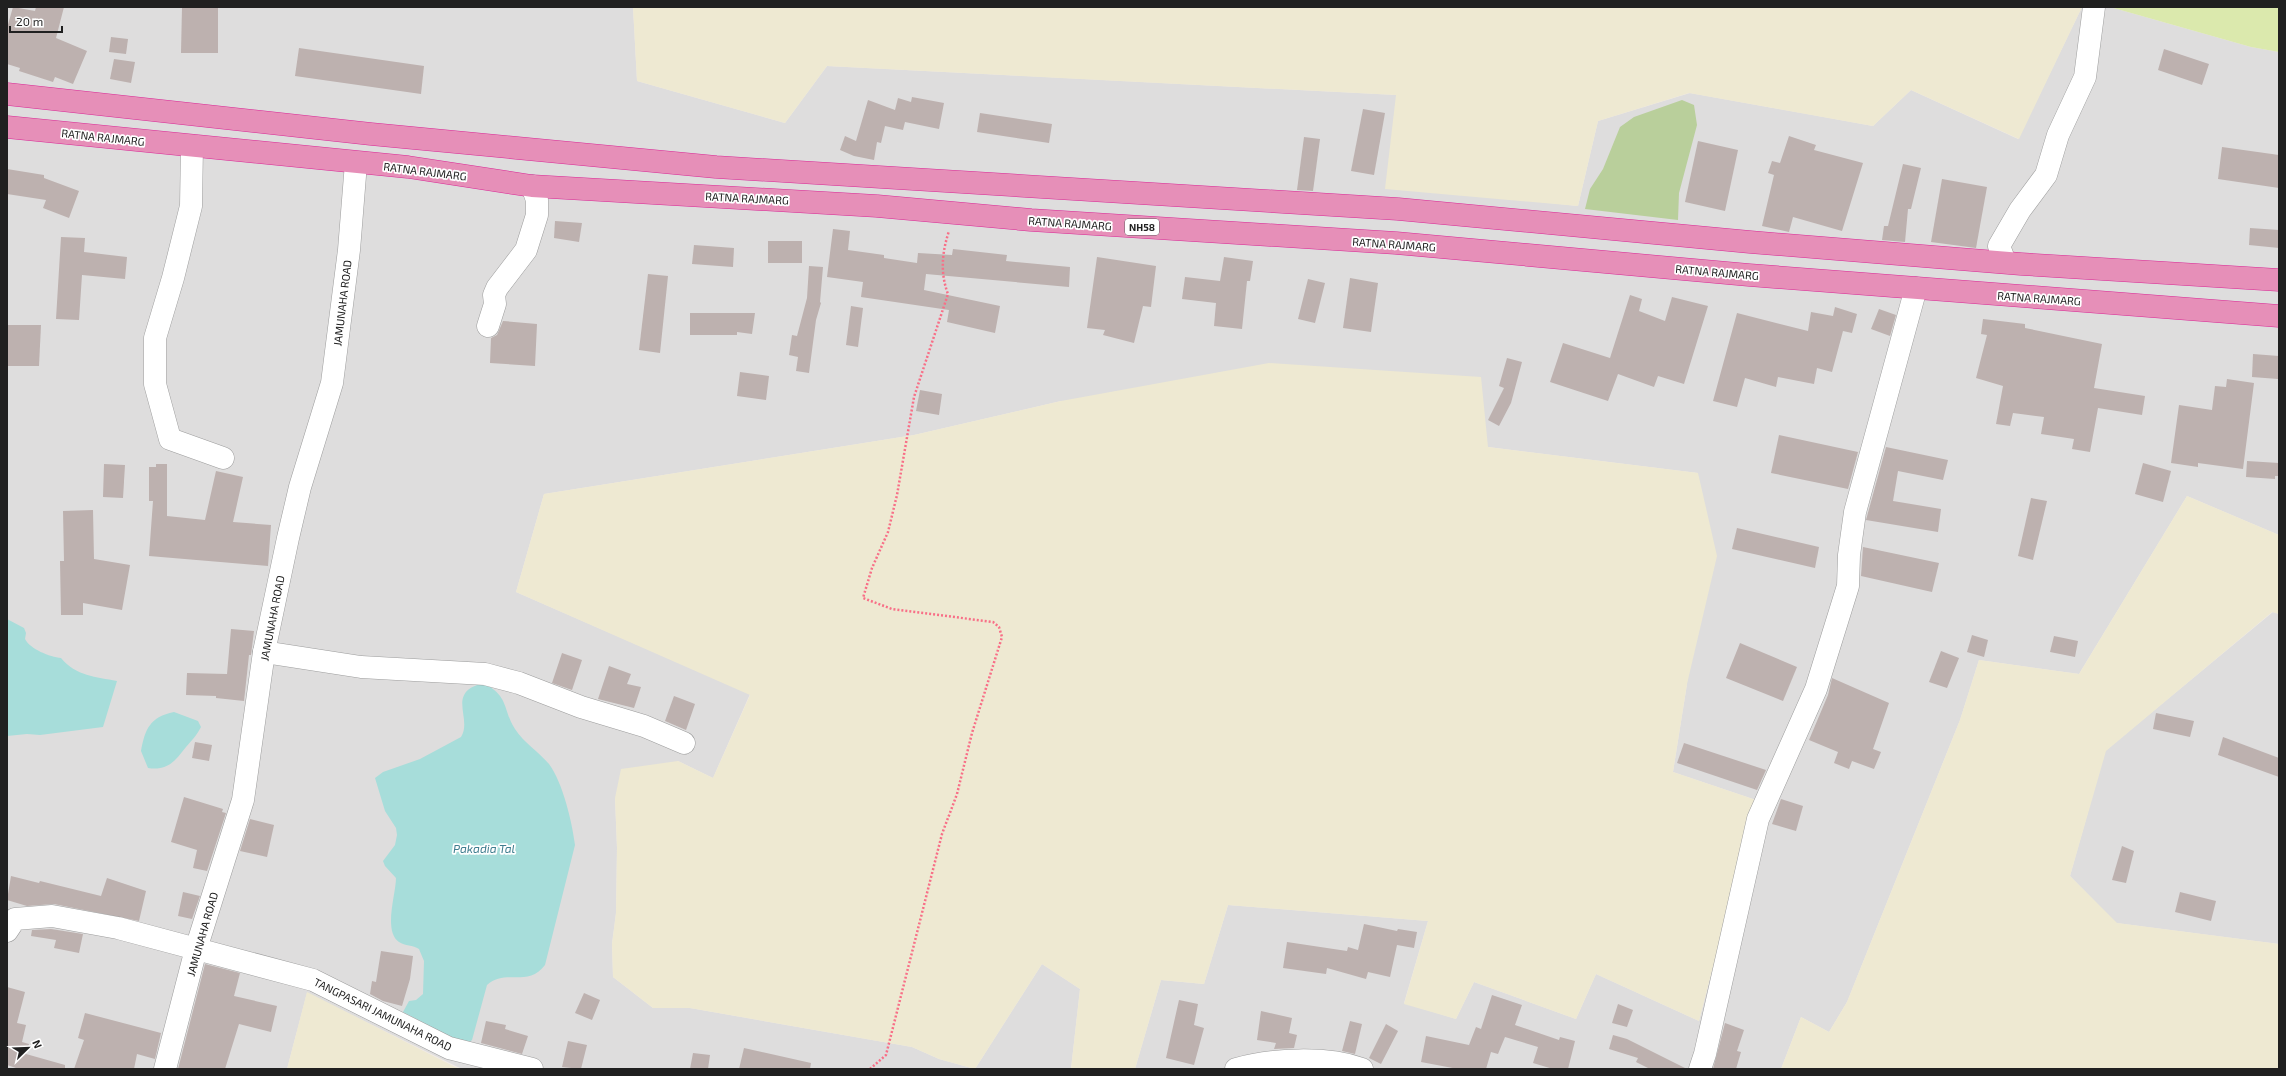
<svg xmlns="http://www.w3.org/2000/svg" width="2286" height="1076" font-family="'Exo 2',sans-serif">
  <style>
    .residential { fill: #dedddd }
    .farmland { fill: #eee9d2 }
    .grass { fill: #dbe9ad }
    .forest { fill: #b9cf9b }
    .water { fill: #a7ddda }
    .building { fill: #bdb1af }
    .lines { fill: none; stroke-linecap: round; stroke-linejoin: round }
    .minor-casing { stroke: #9d9d9d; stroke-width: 23 }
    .highway-casing { stroke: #d92896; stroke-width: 23 }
    .path { stroke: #f86f87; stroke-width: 2.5; stroke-dasharray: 2 2; stroke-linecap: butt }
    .minor { stroke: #fff; stroke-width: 22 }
    .highway { stroke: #e68fb8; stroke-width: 22 }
    .labels { text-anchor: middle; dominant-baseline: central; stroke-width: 3.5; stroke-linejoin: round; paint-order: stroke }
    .shield { fill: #fff; stroke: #636363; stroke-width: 1 }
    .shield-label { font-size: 10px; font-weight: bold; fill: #202020 }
    .street-label { font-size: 11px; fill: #202020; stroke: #fff }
    .water-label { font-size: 12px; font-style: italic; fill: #407e8f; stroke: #fff }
  </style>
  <rect width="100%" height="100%" fill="#f0eae6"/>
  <g class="residential">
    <polygon points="7,7 633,7 637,81 785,123 827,66 1397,95 1511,199 1578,206 1598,121 1690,93 1873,126 1911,90 2018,139 2082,7 2110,7 2251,47 2279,52 2279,535 2187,496 2079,674 1979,660 1960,720 1847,1002 1829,1032 1801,1017 1781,1069 1135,1069 1161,980 1204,984 1228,905 1428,921 1404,1003 1456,1019 1474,982 1576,1019 1596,974 1699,1021 1756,800 1673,772 1687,684 1698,473 1488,447 1061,401 914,435 544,494 516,592 750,694 713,778 678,761 615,798 617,848 616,913 612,944 613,977 653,1008 690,1008 912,1047 939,1059 975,1069 1042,964 1080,989 1071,1069 462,1069 307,993 287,1069 7,1069"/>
    <polygon points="2273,612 2279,614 2279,944 2116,923 2070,876 2105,751"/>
  </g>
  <g class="farmland">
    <polygon points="633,7 2082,7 2019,139 1911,90 1873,126 1689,93 1598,121 1578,206 1385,189 1396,95 827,66 785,123 637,81"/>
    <polygon points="1269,363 1481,377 1488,447 1698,473 1717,556 1687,684 1673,772 1756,800 1699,1021 1596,974 1576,1019 1474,982 1456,1019 1404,1004 1428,921 1228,905 1204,984 1161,980 1135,1069 1071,1069 1080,989 1042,964 975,1069 939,1059 912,1047 690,1008 653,1008 613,977 612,944 616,913 617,848 615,798 621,769 678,761 713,778 750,695 516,592 544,494 914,435 1061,401"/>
    <polygon points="2187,496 2279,535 2279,614 2272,612 2106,751 2070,876 2117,923 2279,944 2279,1069 1781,1069 1801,1017 1829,1032 1847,1002 1960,720 1979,660 2079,674"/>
    <polygon points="307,992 455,1067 462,1069 287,1069"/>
  </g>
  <polygon class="grass" points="2110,7 2279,7 2279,52 2251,47"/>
  <polygon class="forest" points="1682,100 1694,105 1697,125 1679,193 1678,220 1585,209 1590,189 1603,169 1620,127 1634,117"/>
  <g class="water">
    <path d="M7,619l17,9 2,5 -1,6c5,10 25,18 36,19 15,18 35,19 56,23l-14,46 -63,8 -13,-1 -20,2z"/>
    <path d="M484,683c26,15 18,25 31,46 9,14 24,23 34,35 14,19 23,58 26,81l-30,120c-17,23 -40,3 -58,20l-15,55 -6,5 -63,-33 6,-11 7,-1 7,-6 1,-33 -5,-12c-6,-4 -14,-3 -20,-7 -16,-11 -3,-48 -3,-64l-11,-12 -2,-5 12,-16 2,-10 -1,-7 -11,-17 -10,-33 8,-6 37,-13 41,-22c12,-19 -16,-45 23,-54z"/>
    <path d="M174,712l24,9 3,6c-4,8 -9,13 -15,20 -11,14 -18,24 -38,21l-7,-17c4,-22 9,-34 33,-39z"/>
  </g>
  <g class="building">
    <polygon points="13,7 35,11 36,7 64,7 56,38 87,51 73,84 55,77 53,82 19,71 20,68 7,64 7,28"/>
    <polygon points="182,7 218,7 218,53 181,53"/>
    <polygon points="111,37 128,39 126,54 109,52"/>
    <polygon points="299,48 424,66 421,94 295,76"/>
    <polygon points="2164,49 2209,64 2202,85 2158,70"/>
    <polygon points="114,59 135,62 131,83 110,79"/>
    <polygon points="912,97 944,103 939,129 905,122 903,130 885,126 881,143 877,142 874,160 854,156 840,150 845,136 856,141 868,100 895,110 898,98 911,102"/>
    <polygon points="1363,109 1385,113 1374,175 1351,171"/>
    <polygon points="980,113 1052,124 1049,143 977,132"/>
    <polygon points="1789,136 1816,145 1814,150 1863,163 1842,231 1793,217 1789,232 1762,226 1774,175 1768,173 1772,161 1780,163"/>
    <polygon points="1304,137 1320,139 1313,191 1297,190"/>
    <polygon points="1698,141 1738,150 1725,211 1685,202"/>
    <polygon points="2222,147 2279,155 2279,188 2218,179"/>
    <polygon points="1903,164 1921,168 1911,209 1908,209 1905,242 1882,240 1884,226 1888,226"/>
    <polygon points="7,169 44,175 44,178 79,191 69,218 43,208 46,200 7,194"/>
    <polygon points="1942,179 1987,187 1976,248 1931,242"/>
    <polygon points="555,221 582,223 579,242 554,238"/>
    <polygon points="2250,228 2279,230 2279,248 2249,245"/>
    <polygon points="833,229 850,231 848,250 884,255 884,258 917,263 918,253 952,255 953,249 1007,255 1006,261 1070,267 1069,287 926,274 924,290 1000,306 995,333 947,322 949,310 861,297 863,282 827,277"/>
    <polygon points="61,237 85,238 84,252 127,257 125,279 82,275 79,320 56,319"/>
    <rect x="768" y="241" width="34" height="22"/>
    <polygon points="694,245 734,248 733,267 692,264"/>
    <polygon points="1097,257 1156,266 1151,307 1143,306 1134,343 1103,335 1105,330 1087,328"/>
    <polygon points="1224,257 1253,261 1250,281 1247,281 1242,329 1214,326 1216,303 1182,299 1185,277 1220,281"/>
    <polygon points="809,266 823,267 820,302 821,303 816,320 809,373 796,371 798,357 789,355 792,335 797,336 807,298"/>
    <polygon points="648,274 668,276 660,353 639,350"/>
    <polygon points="1350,278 1378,283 1371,332 1343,328"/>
    <polygon points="1308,279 1325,283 1315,323 1298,319"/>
    <polygon points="1630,295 1642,299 1639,311 1665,321 1672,297 1708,306 1684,384 1658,376 1654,387 1618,374 1608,401 1550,382 1563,343 1610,358"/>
    <polygon points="851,306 863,308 858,347 846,345"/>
    <polygon points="1835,307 1857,314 1852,333 1843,331 1832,372 1817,368 1814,384 1778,377 1776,387 1745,378 1737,407 1713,401 1737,313 1808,331 1811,312 1833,316"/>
    <polygon points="1879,309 1896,315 1890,336 1871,329"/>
    <polygon points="690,313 755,313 752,334 737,332 737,335 690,335"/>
    <polygon points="1983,319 2025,324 2025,328 2102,344 2094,388 2145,396 2142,415 2098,408 2090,452 2072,449 2074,439 2041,434 2044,417 2013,413 2010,426 1996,424 2003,386 1976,378 1987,335 1981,334"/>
    <polygon points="503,321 537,324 535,366 490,363 491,338 497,335"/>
    <polygon points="8,325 41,325 39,366 7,366"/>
    <polygon points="2253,354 2279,356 2278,379 2252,377"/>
    <polygon points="1507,358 1522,362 1511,403 1499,426 1488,420 1504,388 1499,386"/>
    <polygon points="740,372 769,376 766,400 737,396"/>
    <polygon points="2227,379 2254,383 2243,469 2198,463 2198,467 2171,463 2179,405 2212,410 2215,386 2226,387"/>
    <polygon points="920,390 942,394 939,415 916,411"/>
    <polygon points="1779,435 1858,452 1848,489 1771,473"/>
    <polygon points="1886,447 1948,460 1943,480 1898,471 1893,501 1941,509 1938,532 1866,520"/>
    <polygon points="2247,461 2279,463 2279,476 2275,476 2275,479 2246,477"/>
    <polygon points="2143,463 2171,471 2163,502 2135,494"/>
    <polygon points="104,464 125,465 123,498 103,497"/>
    <polygon points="156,464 167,464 167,516 205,520 216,471 243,477 233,522 271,525 268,566 149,556 153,501 149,501 149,467 156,467"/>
    <polygon points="2031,498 2047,501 2033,560 2018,556"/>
    <polygon points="93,510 94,559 130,565 122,610 83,603 83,615 61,615 60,561 64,561 63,511"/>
    <polygon points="1737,528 1819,547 1815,568 1732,549"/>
    <polygon points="1863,547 1939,563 1932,592 1861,576"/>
    <polygon points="231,629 254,631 251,655 249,655 244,701 216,698 216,696 186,695 187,673 227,674"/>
    <polygon points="1972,635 1988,640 1984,657 1967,652"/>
    <polygon points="2054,636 2078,641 2075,657 2050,652"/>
    <polygon points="1740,643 1797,667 1783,701 1726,678"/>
    <polygon points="1941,651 1959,658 1947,688 1929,682"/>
    <polygon points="562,653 582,660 572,690 552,683"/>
    <polygon points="609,666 631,674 627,684 641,687 634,708 598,699"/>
    <polygon points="1832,678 1889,703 1873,749 1881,752 1874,769 1852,761 1849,769 1834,763 1838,752 1809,740 1828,695"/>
    <polygon points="674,696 695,704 686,730 665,721"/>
    <polygon points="2156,713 2194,721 2190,737 2153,729"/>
    <polygon points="2223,737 2279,758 2279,777 2218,755"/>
    <polygon points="195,742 212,745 209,761 192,758"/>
    <polygon points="1684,743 1766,770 1757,790 1677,763"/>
    <polygon points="184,797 223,809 222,812 226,813 207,871 193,868 197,850 171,842"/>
    <polygon points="1781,799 1803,806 1796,831 1772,824"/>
    <polygon points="250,819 274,825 267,857 240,851"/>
    <polygon points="2122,846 2134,851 2126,883 2112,880"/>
    <polygon points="11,876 39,883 40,881 101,896 107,878 146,891 139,921 54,904 27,906 7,900"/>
    <polygon points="183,892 200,896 192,919 178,916"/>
    <polygon points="2180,892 2216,901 2211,921 2175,912"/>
    <polygon points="1364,924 1397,931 1398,929 1417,932 1414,948 1397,945 1390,977 1368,972 1366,979 1327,968 1326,974 1283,968 1287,942 1347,951 1348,947 1358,950"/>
    <polygon points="51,929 83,934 79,953 54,948 56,940 31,936 32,930"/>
    <polygon points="381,951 413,956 410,979 402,1006 383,1001 370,994 372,981 376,982"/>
    <polygon points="205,964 240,973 234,996 277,1006 271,1032 239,1024 225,1069 178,1069"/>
    <polygon points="7,987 25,992 17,1023 26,1025 22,1042 29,1044 26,1054 65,1065 65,1069 19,1069 7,1065"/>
    <polygon points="584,993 600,1000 592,1020 575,1013"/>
    <polygon points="1492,995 1522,1005 1515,1025 1559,1040 1560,1037 1575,1041 1568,1069 1553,1069 1533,1063 1538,1047 1505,1037 1498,1054 1491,1052 1486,1069 1458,1069 1421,1062 1426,1036 1469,1045 1476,1027 1481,1029"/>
    <polygon points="1179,1000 1198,1004 1194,1025 1204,1028 1194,1065 1166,1058"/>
    <polygon points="1618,1004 1633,1010 1627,1027 1612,1023"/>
    <polygon points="1261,1011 1292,1018 1289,1033 1297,1035 1294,1048 1274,1049 1276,1043 1257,1040"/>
    <polygon points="85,1013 161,1033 155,1059 137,1054 134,1069 74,1069 84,1040 78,1038"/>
    <polygon points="486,1021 506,1025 505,1029 528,1036 522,1054 481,1043"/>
    <polygon points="1350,1021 1362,1024 1355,1054 1342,1051"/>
    <polygon points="1725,1023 1744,1030 1737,1051 1741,1052 1736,1069 1713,1069"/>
    <polygon points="1386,1024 1398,1031 1381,1064 1369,1058"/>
    <polygon points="1613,1035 1627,1039 1687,1069 1650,1069 1636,1062 1638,1058 1609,1049"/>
    <polygon points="568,1041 587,1045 581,1069 562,1067"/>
    <polygon points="744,1048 811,1063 810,1069 739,1069"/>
    <polygon points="693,1053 710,1055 708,1069 690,1069"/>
  </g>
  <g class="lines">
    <defs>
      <g id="minor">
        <polyline points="192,146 191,206 173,278 155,338 155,384 170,439 223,458"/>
        <polyline points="2005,262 1999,246 2020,210 2046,175 2058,135 2085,77 2094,7"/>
        <polyline points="488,326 495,304 494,295 497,288 526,250 537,215 537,200 532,186"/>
        <polyline points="264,652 361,667 485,674 519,683 581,707 644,726 684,743"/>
        <polyline points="7,931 15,919 52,916 118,928 313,980 449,1048 532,1069"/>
        <polyline points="165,1069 196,949 243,800 264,652 288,538 300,487 332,383 349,250 356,163"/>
        <path d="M1236,1069c36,-10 90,-13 126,0"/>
        <polyline points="1700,1069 1705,1054 1758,819 1816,689 1848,586 1849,555 1855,512 1916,288"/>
      </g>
      <g id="highway">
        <polyline points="7,94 371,134 716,167 1398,209 1750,242 2021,264 2279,280"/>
        <polyline points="7,127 408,167 532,186 877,206 1031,220 1396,243 1749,275 2279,316"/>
      </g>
    </defs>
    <use href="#minor" class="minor-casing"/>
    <use href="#highway" class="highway-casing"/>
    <path class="path" d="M870,1069l16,-14 56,-221 15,-40 15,-61 30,-96 -3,-10 -6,-5 -101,-13 -29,-11 9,-30 16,-36 9,-37 17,-98 34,-103c-8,-21 -6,-42 1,-63"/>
    <use href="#minor" class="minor"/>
    <use href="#highway" class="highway"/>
  </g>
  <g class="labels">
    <rect class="shield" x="1125" y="219" width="34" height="16" rx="3"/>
    <g class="shield-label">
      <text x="1142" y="227">NH58</text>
    </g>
    <g class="street-label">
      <text transform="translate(103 137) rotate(6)">RATNA RAJMARG</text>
      <text transform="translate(425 171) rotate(7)">RATNA RAJMARG</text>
      <text transform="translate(747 198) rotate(3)">RATNA RAJMARG</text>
      <text transform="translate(1070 223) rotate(4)">RATNA RAJMARG</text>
      <text transform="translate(1394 244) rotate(4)">RATNA RAJMARG</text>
      <text transform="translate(1717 272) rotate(5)">RATNA RAJMARG</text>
      <text transform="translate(2039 298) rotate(4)">RATNA RAJMARG</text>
      <text transform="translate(342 303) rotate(-83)">JAMUNAHA ROAD</text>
      <text transform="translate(272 618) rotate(-79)">JAMUNAHA ROAD</text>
      <text transform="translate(202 934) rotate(-74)">JAMUNAHA ROAD</text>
      <text transform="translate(383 1014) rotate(26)">TANGPASARI JAMUNAHA ROAD</text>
    </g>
    <g class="water-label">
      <text x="484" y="848">Pakadia Tal</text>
    </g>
  </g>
  <rect width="2286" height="1076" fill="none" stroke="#202020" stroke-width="16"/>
  <g transform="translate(28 1048) rotate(67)" stroke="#ffffff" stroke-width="3" paint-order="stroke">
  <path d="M0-3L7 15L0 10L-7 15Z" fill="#202020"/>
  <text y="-6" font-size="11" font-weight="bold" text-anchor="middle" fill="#202020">N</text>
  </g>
  <path d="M10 26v6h52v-6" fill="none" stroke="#202020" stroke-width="2"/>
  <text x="16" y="26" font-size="12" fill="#202020" stroke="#ffffff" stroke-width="3" paint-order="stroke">20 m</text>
</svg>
